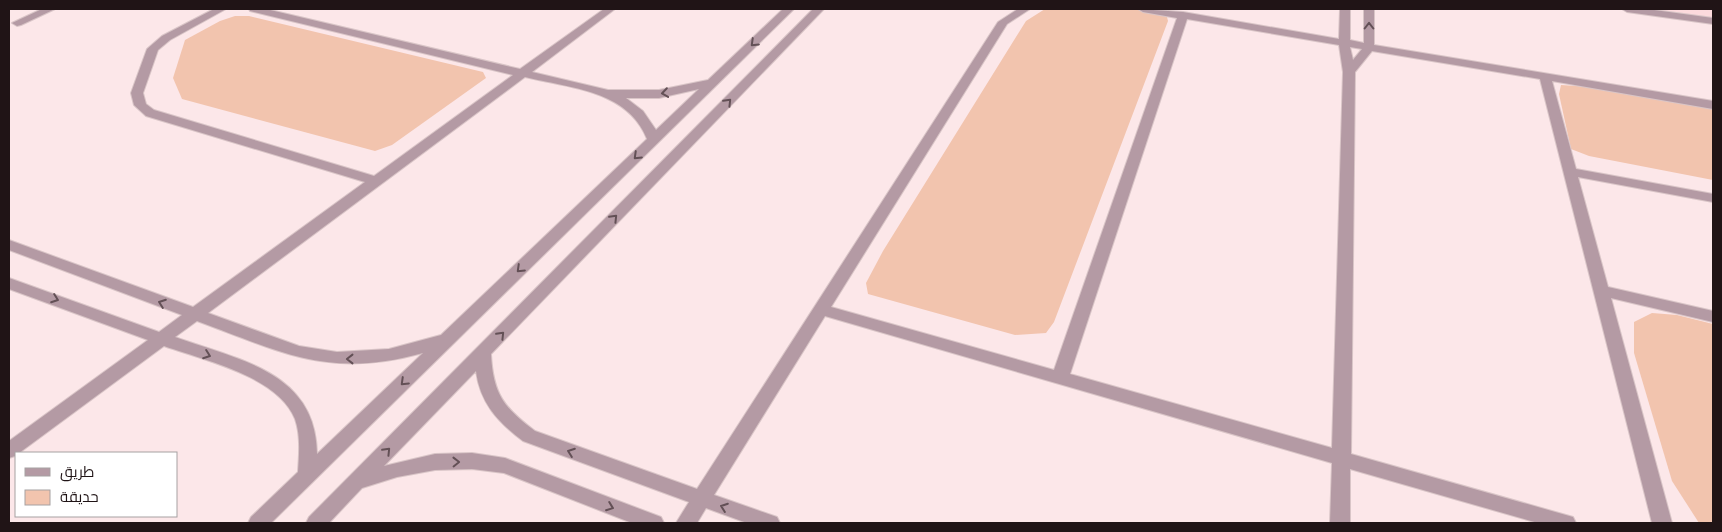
<svg xmlns="http://www.w3.org/2000/svg" width="1722" height="532" font-family="Ubuntu,Cairo,sans-serif">
  <style>
    .built { fill: #fcdadd }
    .green { fill: #f2c4ae }
    .lines { fill: none; stroke-linecap: round; stroke-linejoin: round }
    .minor-casing { stroke: #d9c5c7; stroke-width: 2 }
    .minor { fill: #b49aa4; fill-rule: evenodd }
    .oneway { stroke: #635056 }
  </style>
  <rect width="100%" height="100%" fill="#fce7e9"/>
  <polygon class="built" points="1647,9 1713,9 1713,19"/>
  <g class="green">
    <path d="M1045,9c35,0 91,-8 122,8l1,4 -114,301 -8,11 -31,2 -147,-41 -2,-11 17,-32 143,-230z"/>
    <polygon points="235,16 249,16 483,72 486,78 392,145 375,151 182,99 173,78 185,40 220,21"/>
    <polygon points="1561,85 1591,87 1713,108 1713,180 1589,156 1571,149 1559,94"/>
    <polygon points="1652,313 1677,315 1713,324 1713,523 1699,523 1672,481 1634,353 1634,322"/>
  </g>
  <g class="lines">
    <defs>
      <g id="minor">
        <polygon points="42,9 55,9 21,25 17,26 12,23"/>
        <path d="M214,9h12l-56,31 -12,10 -15,43 3,11 8,6 220,66 139,-101 -263,-64 -1,-2h17l254,60 84,-60h11l-83,63 76,18h51l49,-10 75,-71h11l-523,514h-23l3,-6 47,-45c1,-17 3,-36 -3,-53 -17,-43 -92,-59 -131,-73l-145,107h-3l-1,3 -6,2v-17l139,-101 -139,-51v-11l150,54 23,-17 -173,-65v-10l184,67 172,-125 -219,-66 -12,-11 -3,-12 16,-44 15,-13zM525,77c44,11 103,13 122,62l-206,196 -52,14 -52,3 -38,-6 -91,-33zM699,89l-43,41 -13,-19 -17,-13h33zM197,321c87,32 132,58 226,32l-106,101c-1,-83 -79,-94 -142,-117z"/>
        <path d="M813,9h11l-333,345c2,40 13,54 44,77l162,58 301,-467 20,-13h12l-23,15 -176,283 223,63 123,-352 -34,-6 -5,-3 45,3 156,27 1,-30h10v31l14,3v-34h10v36l339,56v8l-161,-28 24,88 137,25v8l-135,-25 30,110 105,24v11l-102,-24 61,225h-20l-112,-444 -168,-28 -17,21 -4,382 215,61 7,2 3,6h-38l-188,-54v54h-20l2,-60 -507,-147 -111,179 63,22 3,6h-33l-41,-15 -9,15h-21l13,-21 -166,-61c-25,-19 -43,-38 -47,-70l-92,95 51,-12 37,-1 33,5 156,59 3,6h-32l-128,-50 -32,-4 -37,1 -38,7 -35,11 -33,35h-23l3,-6zM1187,19l152,26 4,27 -11,376 -262,-74zM1350,47l12,2 -9,11z"/>
        <polygon points="1622,9 1647,9 1713,18 1713,24 1627,12"/>
      </g>
    </defs>
    <use href="#minor" class="minor-casing"/>
    <use href="#minor" class="minor"/>
  </g>
  <defs><path id="oneway-chevron" d="M-2-3.5L2.5 0L-2 3.5" fill="none" stroke-width="1.6" stroke-linecap="round" stroke-linejoin="round" transform="scale(1.25)"/></defs>
  <g class="oneway">
    <use href="#oneway-chevron" transform="translate(1369 26) rotate(-90)"/>
    <use href="#oneway-chevron" transform="translate(754 43) rotate(136)"/>
    <use href="#oneway-chevron" transform="translate(665 93) rotate(172)"/>
    <use href="#oneway-chevron" transform="translate(728 102) rotate(-46)"/>
    <use href="#oneway-chevron" transform="translate(637 156) rotate(136)"/>
    <use href="#oneway-chevron" transform="translate(614 218) rotate(-46)"/>
    <use href="#oneway-chevron" transform="translate(520 269) rotate(136)"/>
    <use href="#oneway-chevron" transform="translate(55 299) rotate(20)"/>
    <use href="#oneway-chevron" transform="translate(162 303) rotate(-160)"/>
    <use href="#oneway-chevron" transform="translate(501 335) rotate(-46)"/>
    <use href="#oneway-chevron" transform="translate(207 355) rotate(20)"/>
    <use href="#oneway-chevron" transform="translate(350 359) rotate(180)"/>
    <use href="#oneway-chevron" transform="translate(404 382) rotate(136)"/>
    <use href="#oneway-chevron" transform="translate(387 451) rotate(-46)"/>
    <use href="#oneway-chevron" transform="translate(571 452) rotate(-160)"/>
    <use href="#oneway-chevron" transform="translate(456 462) rotate(-1)"/>
    <use href="#oneway-chevron" transform="translate(610 507) rotate(21)"/>
    <use href="#oneway-chevron" transform="translate(724 507) rotate(-160)"/>
  </g>
  <rect width="1722" height="532" fill="none" stroke="#201416" stroke-width="20"/>
  <rect x="15" y="452" width="162" height="65" fill="#ffffff" stroke="#a6a1a2"/>
  <rect x="25" y="468" width="25" height="8" fill="#b49aa4" stroke="#a6a1a2"/>
  <text x="60" y="477" font-size="15" fill="#201416">طريق</text>
  <rect x="25" y="490" width="25" height="15" fill="#f2c4ae" stroke="#a6a1a2"/>
  <text x="60" y="502" font-size="15" fill="#201416">حديقة</text>
</svg>
